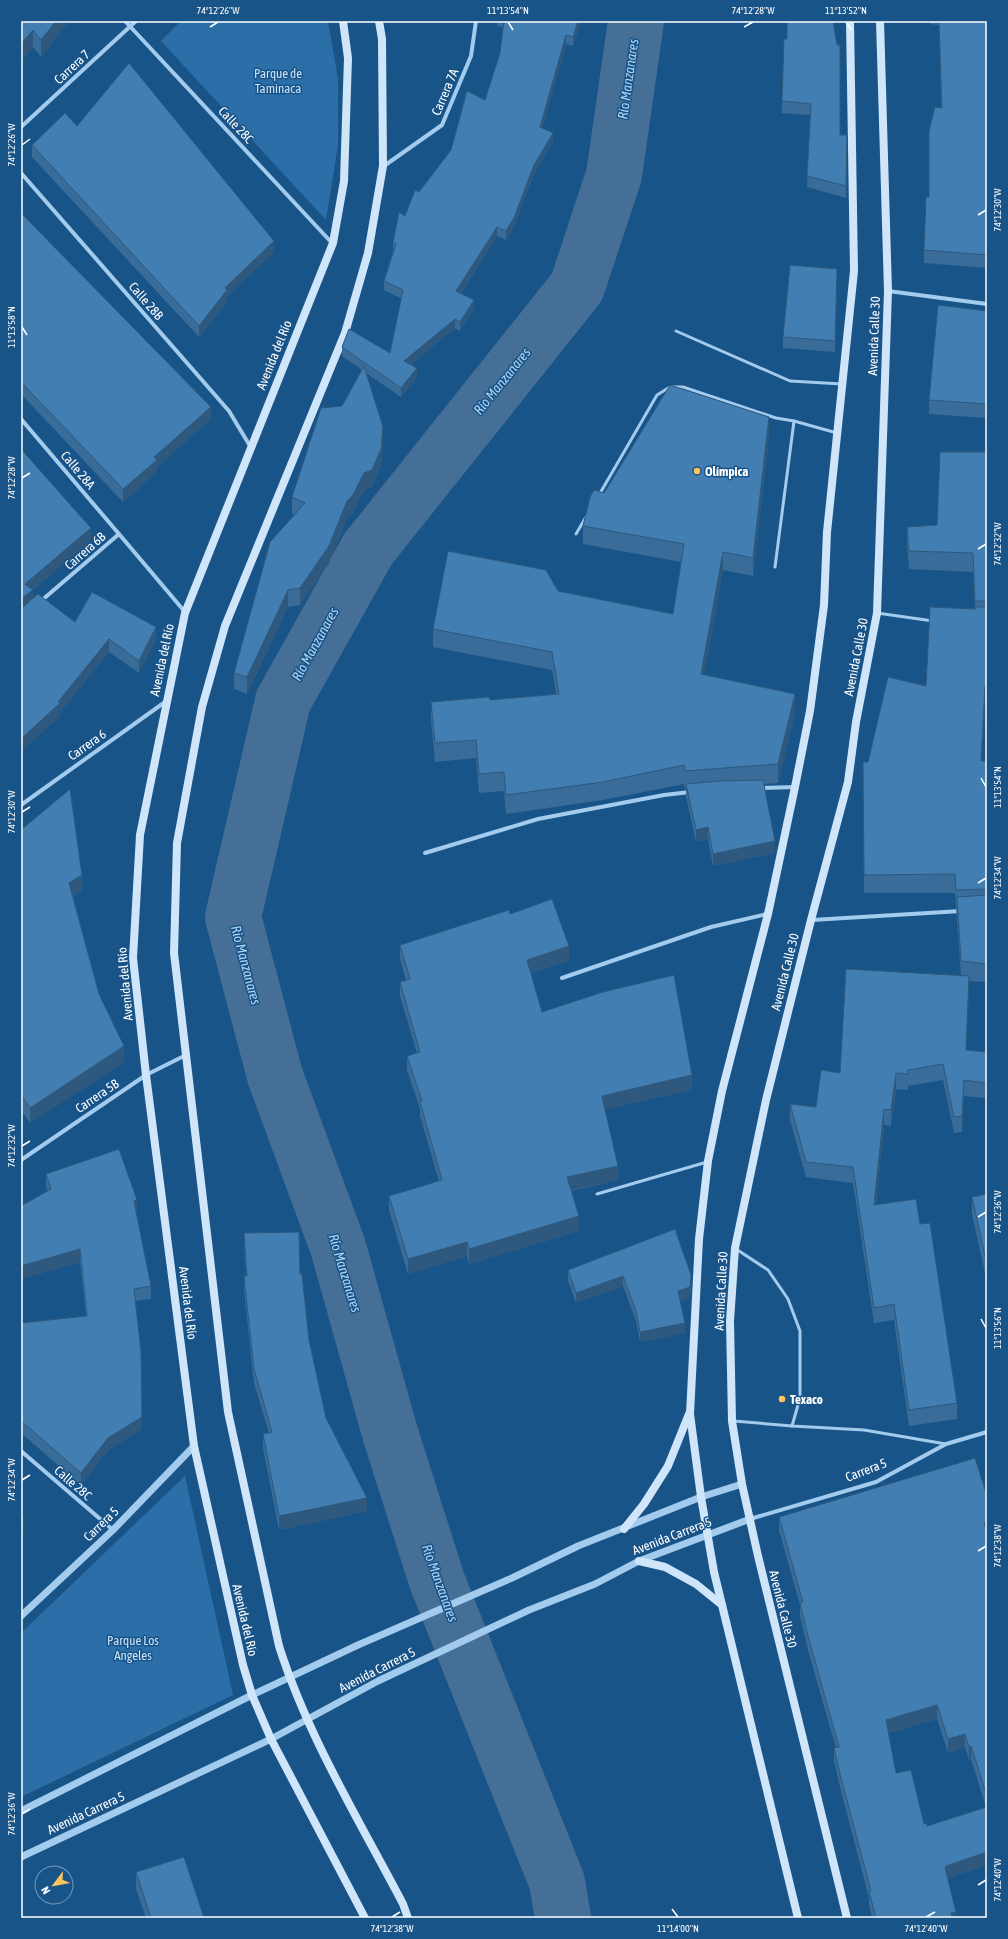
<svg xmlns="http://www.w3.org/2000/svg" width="1008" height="1939" font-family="'Asap Condensed',sans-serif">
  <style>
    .green { fill: #2c6ea7 }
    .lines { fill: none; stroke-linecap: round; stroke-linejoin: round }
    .river { stroke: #456f96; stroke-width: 56 }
    .service { stroke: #a2cbed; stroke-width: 3 }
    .minor { stroke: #a2cbed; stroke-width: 4 }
    .tertiary { stroke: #a2cbed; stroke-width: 7 }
    .secondary { stroke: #cfe5f9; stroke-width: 8 }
    .wall { fill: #396c99; fill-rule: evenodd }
    .shaded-wall { fill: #2e587d }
    .building { fill: #427eb2; stroke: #2e587d }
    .ticks { fill: none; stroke: #fff; stroke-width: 1.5 }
    .poi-dot { fill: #ffc35e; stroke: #195489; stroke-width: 1.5 }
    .labels { text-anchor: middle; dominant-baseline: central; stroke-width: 3; stroke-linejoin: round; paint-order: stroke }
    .street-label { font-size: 13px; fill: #fff; stroke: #195489 }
    .park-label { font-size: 13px; fill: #c8e3fa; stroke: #195489 }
    .poi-label { font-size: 13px; font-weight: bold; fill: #fff; stroke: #195489; text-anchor: start }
    .water-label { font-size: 14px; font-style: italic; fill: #aed4f4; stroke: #195489 }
    .neatline { fill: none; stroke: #fff; stroke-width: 1.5 }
    .ticks-label { font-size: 10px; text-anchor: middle; fill: #fff }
  </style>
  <rect width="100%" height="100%" fill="#195489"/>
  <g class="green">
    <polygon points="181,21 328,21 338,79 338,145 326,220 161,41"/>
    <polygon points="185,1476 233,1695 21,1797 21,1633"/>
  </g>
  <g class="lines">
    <polyline class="river" points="563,1918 557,1882 437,1581 390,1433 338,1247 275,1076 233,917 283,701 368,549 577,287 614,175 636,21"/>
    <g class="service">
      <polyline points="676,331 790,381 842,384"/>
      <polyline points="599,495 657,395 670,387 683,387 776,418 794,421 837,433"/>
      <polyline points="576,534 586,517"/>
      <polyline points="775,567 794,421"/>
      <polyline points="877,613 933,621"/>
      <polyline points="597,1194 707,1162"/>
      <polyline points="736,1249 768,1270 788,1299 800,1331 800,1398 792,1426"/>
      <polyline points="734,1421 792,1426 864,1430 946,1444"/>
    </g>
    <g class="minor">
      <polyline points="125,21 332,243"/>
      <polyline points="21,127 136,21"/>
      <polyline points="384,166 442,125 471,56 476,21"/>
      <polyline points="21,173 229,411 250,446"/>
      <polyline points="888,291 987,304"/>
      <polyline points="21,419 119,534"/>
      <polyline points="41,601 119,534 185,612"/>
      <polyline points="761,788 795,787"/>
      <polyline points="21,805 165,702"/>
      <polyline points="425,853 538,819 664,795 690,792"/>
      <polyline points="812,920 961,911"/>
      <polyline points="562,978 711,927 767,914"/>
      <polyline points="21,1160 146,1075 186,1055"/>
      <polyline points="21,1451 113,1530"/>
      <polyline points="750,1519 876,1482 946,1444 987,1432"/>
    </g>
    <g class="tertiary">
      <polyline points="21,1616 113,1530 194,1446"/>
      <polyline points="21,1811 252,1695 358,1645 512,1578 578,1546 701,1497 742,1484"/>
      <polyline points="21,1857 271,1739 378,1681 529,1610 595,1584 639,1561 750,1519"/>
    </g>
    <g class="secondary">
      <polyline points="343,21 348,58 344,181 333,243 185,613 140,835 133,958 146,1075 194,1446 243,1665 252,1695 271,1739 365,1918"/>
      <path d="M379,21l3,18 1,127 -15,87 -23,80 -120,293 -23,81 -25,136 -3,110 54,459 51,234c29,91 80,174 124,258l5,14"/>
      <polyline points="624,1529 644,1504 668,1466 689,1414"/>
      <polyline points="639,1561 665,1567 696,1584 722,1605"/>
      <polyline points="798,1918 714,1572 701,1497 690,1414 699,1239 708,1161 722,1091 768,914 795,787 810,711 824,605 827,532 854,271 850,21"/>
      <polyline points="847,1918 758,1556 742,1484 732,1421 730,1321 735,1248 766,1100 811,920 848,782 856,722 877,613 888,291 880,21"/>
    </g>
  </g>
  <g class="wall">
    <polygon points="21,21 69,21 41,57 33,47 21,61"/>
    <polygon points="497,21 581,21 573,46 566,44 542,128 553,142 534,174 514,227 506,240 497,236 461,293 474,309 460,331 455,328 410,365 417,378 401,397 366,373 383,444 381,466 372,487 364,490 353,512 347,518 329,563 300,605 288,607 247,694 234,689 234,673 294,515 292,514 292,497 362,370 342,356 342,347 390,353 402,299 384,290 384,281 393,251 393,242 405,216 419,192 451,150 485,100 500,53 503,27 497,26"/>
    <polygon points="929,21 987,21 987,268 924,263 924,250 929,197 941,108 939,25 930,24"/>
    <polygon points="787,39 840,135 847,135 846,198 807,187 810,115 782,113 782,101"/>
    <polygon points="77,126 274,252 227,297 227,302 199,337 32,157 32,145"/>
    <polygon points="21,213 211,419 157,467 157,472 123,502 21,394"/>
    <polygon points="837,281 835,352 783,348 783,337"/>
    <polygon points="987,311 987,418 929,414 929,400"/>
    <polygon points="769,436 753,576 723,570 704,675 795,713 778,783 764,784 775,853 713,866 708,839 696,842 686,796 686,789 685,789 684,784 603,800 506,814 504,791 479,793 476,758 435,762 431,720 431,702 490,700 556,694 552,670 433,647 433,629 558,591 673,614 681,562 583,544 583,526 604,493"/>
    <polygon points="21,449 91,540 33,590 33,599 75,622 156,639 139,673 109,652 60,712 60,716 21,751"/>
    <polygon points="987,452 987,704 985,704 982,761 987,761 987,982 969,981 966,1050 987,1052 987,1149 986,1149 986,1098 964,1096 962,1132 954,1133 943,1080 908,1086 908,1090 896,1089 891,1126 884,1125 876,1205 920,1224 957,1403 957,1419 909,1426 894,1320 874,1323 853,1183 806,1177 790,1120 790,1104 816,1107 840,1073 961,976 955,893 864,893 863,781 868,762 926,686 975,609 973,572 909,569 907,545 907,527 937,525"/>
    <polygon points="21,830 82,890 73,896 99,994 124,1062 30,1123 21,1110"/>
    <polygon points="510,914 569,960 531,973 542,1012 692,1090 605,1109 618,1180 571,1191 579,1231 469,1264 467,1256 408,1274 389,1210 389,1196 439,1181 420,1116 420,1109 407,1070 407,1056 417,1053 400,996 400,982 406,980 400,959 400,945"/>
    <polygon points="46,1174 137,1213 136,1213 151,1286 151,1299 135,1301 142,1429 108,1450 81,1485 21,1433 21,1323 86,1316 80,1262 21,1279 21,1206 48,1191 46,1187"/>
    <polygon points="987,1194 987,1282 972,1214 972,1197"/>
    <polygon points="675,1229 691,1285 690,1297 680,1301 685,1333 640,1342 636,1321 623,1286 576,1303 568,1281 568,1270"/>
    <polygon points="244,1233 300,1274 309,1340 326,1418 367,1511 279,1530 263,1448 263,1434 269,1433 254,1383 244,1290 244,1276 246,1276 244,1247"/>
    <path d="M987,1496v369l-39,13 8,40h-84l-3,-14v-6l-29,-111 -6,-26v-13h2l-28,-98 -8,-34v-11l-21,-75v-13zM937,1719l11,34 17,-6 4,13 2,-1 15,48 -59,19 -3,-2 -28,-51 -8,-40z"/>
    <polygon points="136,1872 204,1918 146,1918 136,1889"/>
  </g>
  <g class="shaded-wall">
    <polygon points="56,21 69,21 41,57 41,40"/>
    <polygon points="578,21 581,21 573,46 573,37"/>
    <polygon points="33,30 33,47 21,61 21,44"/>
    <polygon points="566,35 566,44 540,136 540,127"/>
    <polygon points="553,133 553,142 534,174 514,227 506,240 506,231 534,165"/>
    <polygon points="497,227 497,236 456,300 456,291"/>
    <polygon points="274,241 274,252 227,297 227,302 199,337 199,326 225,288"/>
    <polygon points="837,269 837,281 835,352 835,341"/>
    <polygon points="474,300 474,309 460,331 460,322"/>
    <polygon points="455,319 455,328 404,370 404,361"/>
    <polygon points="417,368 417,378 401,397 401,388"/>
    <polygon points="211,407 211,419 157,467 157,472 123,502 123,489 154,457"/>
    <polygon points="769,417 769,436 753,576 753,558"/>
    <polygon points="383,427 383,444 381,466 372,487 364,490 353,512 347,518 329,563 300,605 300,588 347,501"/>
    <polygon points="91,528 91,540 33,590 33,602 21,612 21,599 25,584"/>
    <polygon points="723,552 723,570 701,692 701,674"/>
    <polygon points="288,590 288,607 247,694 247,677"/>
    <polygon points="156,627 156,639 139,673 139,661"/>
    <polygon points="109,639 109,652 60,712 60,716 21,751 21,739 58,702"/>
    <polygon points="985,686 985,704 981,780 981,761"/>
    <polygon points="795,694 795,713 778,783 778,764"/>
    <polygon points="708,827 708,839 696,842 696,830"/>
    <polygon points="775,841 775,853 713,866 713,854"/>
    <polygon points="82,875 82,890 69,898 69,883"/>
    <polygon points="569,946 569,960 527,974 527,960"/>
    <polygon points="969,976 969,992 966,1066 966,1050"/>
    <polygon points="124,1046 124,1062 30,1123 30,1108"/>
    <polygon points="896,1073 896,1089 891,1126 891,1110"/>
    <polygon points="692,1075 692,1090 602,1110 602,1096"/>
    <polygon points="964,1080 964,1096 962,1132 962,1116"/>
    <polygon points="884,1109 884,1125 874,1221 874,1205"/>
    <polygon points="618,1166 618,1180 567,1191 567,1177"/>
    <polygon points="137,1200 137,1213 134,1214 134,1201"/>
    <polygon points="579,1216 579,1231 469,1264 469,1249"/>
    <polygon points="467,1242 467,1256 408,1274 408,1259"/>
    <polygon points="80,1249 80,1262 21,1279 21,1266"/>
    <polygon points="691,1275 690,1297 678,1302 678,1291"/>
    <polygon points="623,1276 623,1286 576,1303 576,1293"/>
    <polygon points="685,1323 685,1333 640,1342 640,1332"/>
    <polygon points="142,1417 142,1429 108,1450 81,1485 81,1473 108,1438"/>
    <polygon points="367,1498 367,1511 279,1530 279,1516"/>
    <polygon points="24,1518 24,1532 21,1535 21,1521"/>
    <polygon points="987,1522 987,1535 984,1523"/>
    <polygon points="937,1705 937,1719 886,1734 886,1720"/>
    <polygon points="965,1734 965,1747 948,1753 948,1739"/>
    <polygon points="971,1746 971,1759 969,1760 969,1747"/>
    <polygon points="987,1852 987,1865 946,1879 945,1868 946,1866"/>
    <polygon points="956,1912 956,1918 951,1918 951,1913"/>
  </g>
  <g class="building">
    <polygon points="21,21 56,21 41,40 33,30 21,44"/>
    <polygon points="504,21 578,21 573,37 566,35 540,127 553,133 534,165 514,218 506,231 497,227 456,291 474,300 460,322 455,319 404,361 417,368 401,388 342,347 349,329 390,353 403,290 384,281 396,244 393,242 399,212 405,216 415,190 419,192 451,150 467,91 485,100 500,53"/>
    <polygon points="787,21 833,21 837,45 840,45 840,135 847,135 846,186 807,176 811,104 782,101 784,39 787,39"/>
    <polygon points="939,21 987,21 987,255 924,250 926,197 929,197 929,131 935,107 942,108"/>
    <polygon points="129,63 274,241 225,288 227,290 199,326 32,145 65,113 77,126"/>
    <polygon points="21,213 211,407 154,457 157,460 123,489 21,382"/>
    <polygon points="790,265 837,269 835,341 783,337"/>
    <polygon points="938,305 987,311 987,404 929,400"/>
    <polygon points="364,366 383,427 381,449 372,470 364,473 353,495 347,501 329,546 300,588 288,590 247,677 234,673 270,542 305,503 292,497 321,408 342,406"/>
    <polygon points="670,385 769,417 753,558 723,552 701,674 795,694 778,764 685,771 684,765 603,782 506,795 504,772 479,774 476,740 435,743 431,702 489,697 490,700 559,694 552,652 433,629 448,551 546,570 558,591 673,614 684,544 583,526 590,497 594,490 604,493"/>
    <polygon points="21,449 91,528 25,584 33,590 21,599"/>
    <polygon points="940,452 987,452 987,601 975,601 973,553 909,551 907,527 937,525"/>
    <polygon points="92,592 156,627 139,661 109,639 58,702 60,703 21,739 21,606 23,607 38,594 75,622"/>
    <polygon points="930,607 976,609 976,607 987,607 987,686 985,686 981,761 987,761 987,889 956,890 955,874 864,875 863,762 868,762 888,677 926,686"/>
    <polygon points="763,780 775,841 713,854 708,827 696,830 686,784 720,781"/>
    <polygon points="70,789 82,875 69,883 99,994 124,1046 30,1108 21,1095 21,830"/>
    <polygon points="987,895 987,964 961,961 957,897"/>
    <polygon points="552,899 569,946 527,960 542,1012 603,992 674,975 692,1075 602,1096 618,1166 567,1177 579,1216 469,1249 467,1242 408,1259 389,1196 442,1180 420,1102 422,1101 407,1056 420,1052 400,982 410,979 400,945 509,910 510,914"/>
    <polygon points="846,969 969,976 966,1050 987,1052 987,1133 986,1133 986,1083 964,1080 962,1116 954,1117 943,1064 908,1070 908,1074 896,1073 891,1110 884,1109 874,1205 916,1199 920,1224 930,1223 957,1403 909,1410 894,1304 874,1308 853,1167 806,1162 790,1104 816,1107 821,1070 840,1073"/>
    <polygon points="119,1149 137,1200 134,1201 151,1286 134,1289 141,1351 142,1417 108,1438 81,1473 21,1421 21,1323 87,1316 80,1249 21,1266 21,1206 51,1189 46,1174"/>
    <polygon points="987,1194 987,1265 972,1197"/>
    <polygon points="675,1229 691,1275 690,1287 678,1291 685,1323 640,1332 636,1311 623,1276 576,1293 568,1270"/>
    <polygon points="299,1232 300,1274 302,1274 309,1340 326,1418 367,1498 279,1516 263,1434 272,1432 254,1369 244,1276 247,1276 244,1233"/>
    <polygon points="975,1458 987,1496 987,1522 984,1523 987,1533 987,1796 971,1746 969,1747 965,1734 948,1739 937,1705 886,1720 896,1773 911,1770 924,1824 927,1823 927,1826 987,1807 987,1852 946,1866 945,1868 956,1912 951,1913 952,1918 876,1918 869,1891 871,1891 840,1774 834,1748 839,1747 808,1636 800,1603 803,1602 779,1517"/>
    <polygon points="21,1516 24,1518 21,1521"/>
    <polygon points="184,1857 204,1918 151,1918 136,1872"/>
  </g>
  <path class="ticks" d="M508,22l5,8M846,22l6,8M210,27l8,-5M744,27l9,-5M22,145l8,-6M978,215l8,-5M22,327l5,8M22,478l8,-5M978,549l8,-5M981,778l5,9M22,812l8,-5M978,883l8,-5M22,1146l8,-5M978,1217l8,-5M981,1319l5,9M22,1480l8,-5M978,1551l8,-5M22,1814l8,-5M978,1885l8,-5M672,1909l6,8M392,1917l8,-5M926,1917l9,-5"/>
  <g class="poi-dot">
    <circle cx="697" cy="471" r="4"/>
    <circle cx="782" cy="1399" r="4"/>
  </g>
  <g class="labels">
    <g class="street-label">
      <text transform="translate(72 67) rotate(-43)">Carrera 7</text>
      <text transform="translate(445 92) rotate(-67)">Carrera 7A</text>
      <text transform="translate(236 125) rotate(47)">Calle 28C</text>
      <text transform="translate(146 301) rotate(49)">Calle 28B</text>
      <text transform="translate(874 336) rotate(-88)">Avenida Calle 30</text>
      <text transform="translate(274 355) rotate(-68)">Avenida del Río</text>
      <text transform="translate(78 470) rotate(50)">Calle 28A</text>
      <text transform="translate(85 551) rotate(-41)">Carrera 6B</text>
      <text transform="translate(856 657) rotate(-79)">Avenida Calle 30</text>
      <text transform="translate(162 660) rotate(-78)">Avenida del Río</text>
      <text transform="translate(87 745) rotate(-35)">Carrera 6</text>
      <text transform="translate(785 972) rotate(-76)">Avenida Calle 30</text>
      <text transform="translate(125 984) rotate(-95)">Avenida del Río</text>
      <text transform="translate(97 1096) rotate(-34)">Carrera 5B</text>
      <text transform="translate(721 1291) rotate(-87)">Avenida Calle 30</text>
      <text transform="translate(188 1303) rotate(83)">Avenida del Río</text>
      <text transform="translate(866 1470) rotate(-21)">Carrera 5</text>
      <text transform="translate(73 1483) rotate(41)">Calle 28C</text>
      <text transform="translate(101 1524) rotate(-44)">Carrera 5</text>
      <text transform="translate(672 1536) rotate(-21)">Avenida Carrera 5</text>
      <text transform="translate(783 1609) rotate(76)">Avenida Calle 30</text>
      <text transform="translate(245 1620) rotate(77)">Avenida del Río</text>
      <text transform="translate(377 1670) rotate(-27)">Avenida Carrera 5</text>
      <text transform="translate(86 1813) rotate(-25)">Avenida Carrera 5</text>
    </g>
    <g class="park-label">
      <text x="278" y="73">Parque de<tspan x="278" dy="15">Taminaca</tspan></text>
      <text x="133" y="1640">Parque Los<tspan x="133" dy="15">Angeles</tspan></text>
    </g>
    <g class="poi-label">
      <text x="705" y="471">Olímpica</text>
      <text x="790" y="1399">Texaco</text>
    </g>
    <g class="water-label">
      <text transform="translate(628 79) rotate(-82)">Río Manzanares</text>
      <text transform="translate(502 381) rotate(-51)">Río Manzanares</text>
      <text transform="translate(315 644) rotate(-61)">Río Manzanares</text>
      <text transform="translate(246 965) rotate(75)">Río Manzanares</text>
      <text transform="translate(345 1273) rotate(73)">Río Manzanares</text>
      <text transform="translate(440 1583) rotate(70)">Río Manzanares</text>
    </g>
  </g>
  <rect width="1008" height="1939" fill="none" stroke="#195489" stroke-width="44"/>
  <g transform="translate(54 1885) rotate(238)"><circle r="19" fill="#195489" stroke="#7598b8"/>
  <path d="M0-3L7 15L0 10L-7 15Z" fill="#ffc35e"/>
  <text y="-6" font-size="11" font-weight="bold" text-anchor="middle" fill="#ffffff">N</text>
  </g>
  <rect x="22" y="22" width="964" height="1895" class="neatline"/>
  <g class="ticks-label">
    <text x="218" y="14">74°12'26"W</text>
    <text x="508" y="14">11°13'54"N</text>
    <text x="753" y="14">74°12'28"W</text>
    <text x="846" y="14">11°13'52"N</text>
    <text transform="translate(11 145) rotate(-90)" y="4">74°12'26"W</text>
    <text transform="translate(997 210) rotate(-90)" y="4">74°12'30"W</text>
    <text transform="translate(11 327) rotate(-90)" y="4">11°13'58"N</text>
    <text transform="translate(11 478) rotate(-90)" y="4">74°12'28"W</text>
    <text transform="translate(997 544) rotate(-90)" y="4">74°12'32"W</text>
    <text transform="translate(997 787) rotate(-90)" y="4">11°13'54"N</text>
    <text transform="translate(11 812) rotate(-90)" y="4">74°12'30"W</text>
    <text transform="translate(997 878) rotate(-90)" y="4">74°12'34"W</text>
    <text transform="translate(11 1146) rotate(-90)" y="4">74°12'32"W</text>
    <text transform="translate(997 1212) rotate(-90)" y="4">74°12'36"W</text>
    <text transform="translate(997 1328) rotate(-90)" y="4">11°13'56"N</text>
    <text transform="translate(11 1480) rotate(-90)" y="4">74°12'34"W</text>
    <text transform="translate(997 1546) rotate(-90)" y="4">74°12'38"W</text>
    <text transform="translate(11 1814) rotate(-90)" y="4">74°12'36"W</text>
    <text transform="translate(997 1880) rotate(-90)" y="4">74°12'40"W</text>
    <text x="392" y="1932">74°12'38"W</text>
    <text x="678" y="1932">11°14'00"N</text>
    <text x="926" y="1932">74°12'40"W</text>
  </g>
</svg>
